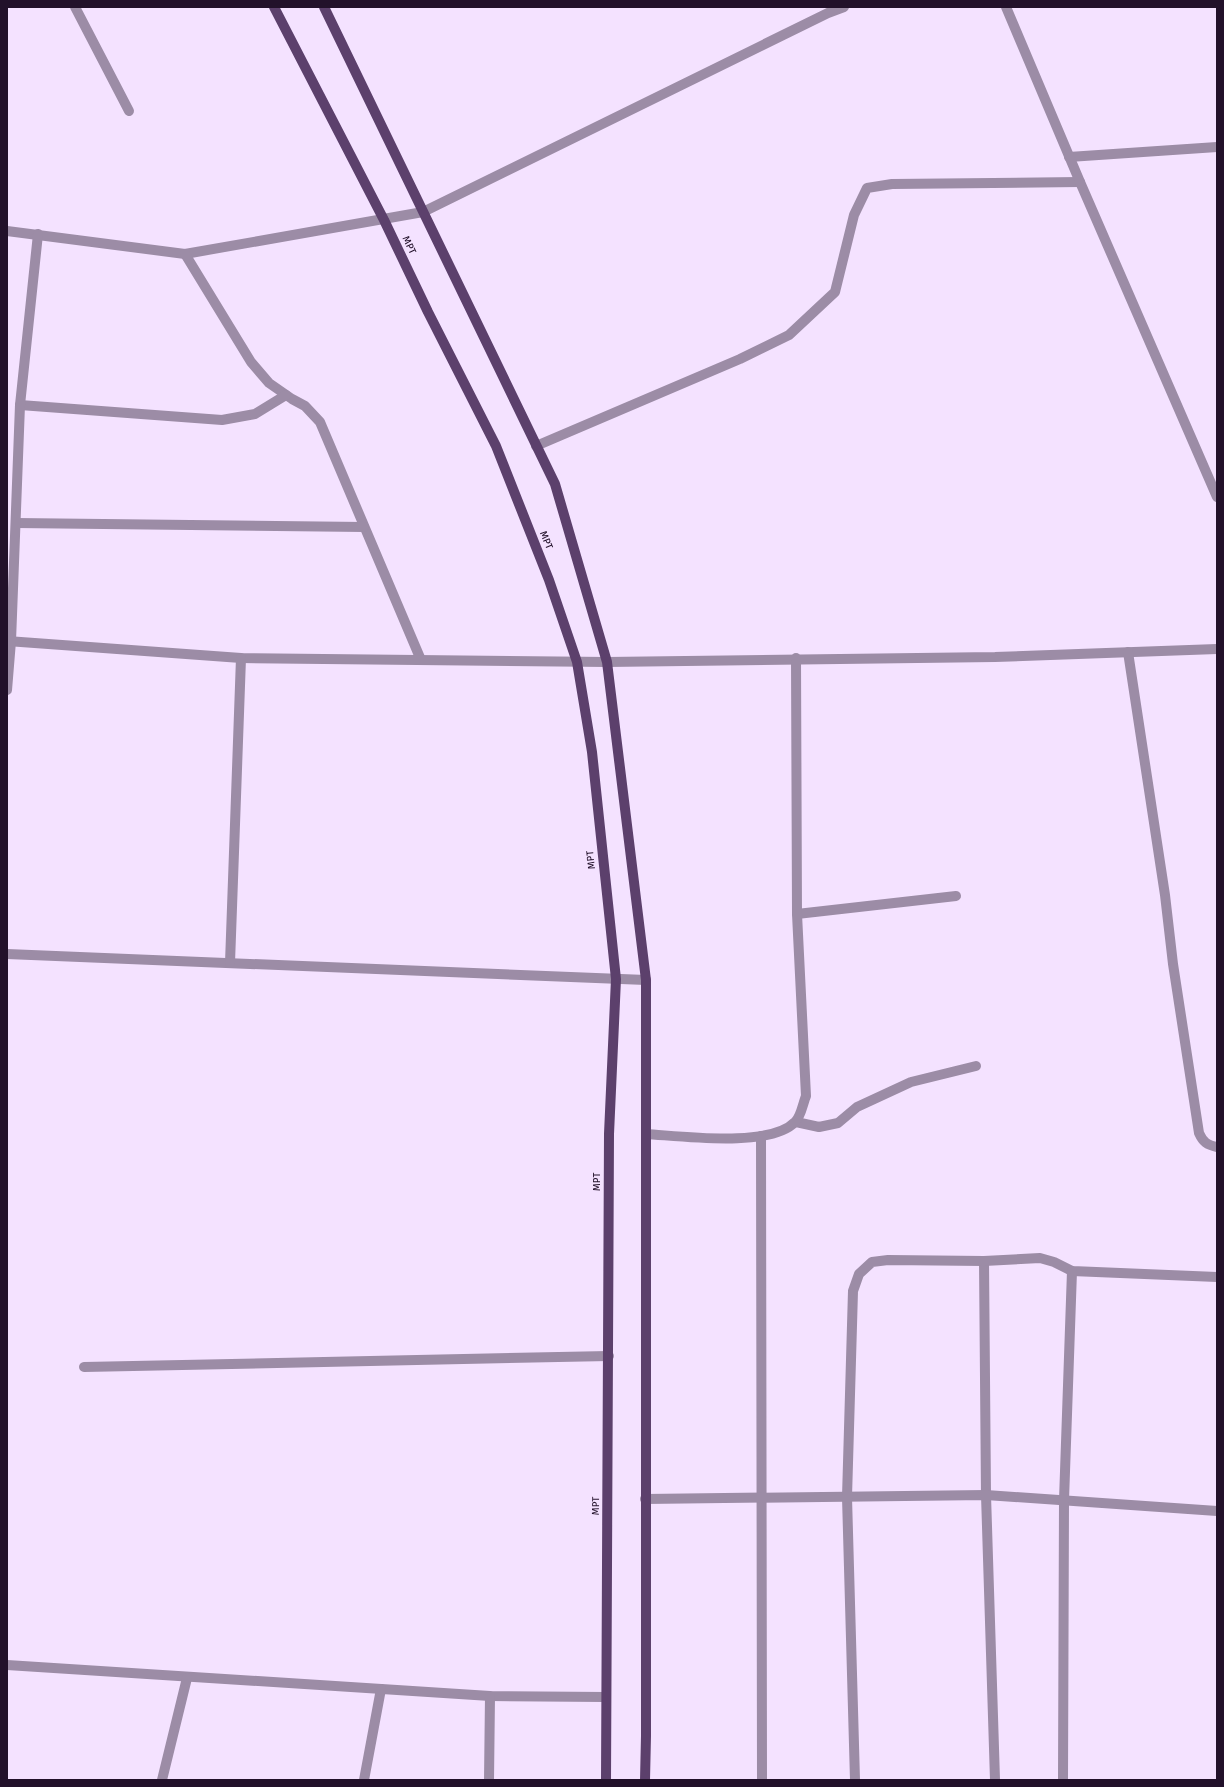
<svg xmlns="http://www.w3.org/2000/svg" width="1224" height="1787" font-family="Signika,sans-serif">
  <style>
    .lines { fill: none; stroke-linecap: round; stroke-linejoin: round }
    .service { stroke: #9c8ca6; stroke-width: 10 }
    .minor { stroke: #9c8ca6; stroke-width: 10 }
    .tertiary { stroke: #9c8ca6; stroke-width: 10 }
    .primary { stroke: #5c406c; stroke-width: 10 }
    .labels { text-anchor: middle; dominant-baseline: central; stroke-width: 3; stroke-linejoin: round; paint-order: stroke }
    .street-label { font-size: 10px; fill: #22112a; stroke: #f4e2ff }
  </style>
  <rect width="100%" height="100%" fill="#f4e2ff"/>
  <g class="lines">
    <polyline class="service" points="84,1367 609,1356"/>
    <g class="minor">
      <polyline points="75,7 129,111"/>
      <polyline points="1069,157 1217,147"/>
      <polyline points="7,231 185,254 423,212 828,13 844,7"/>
      <polyline points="185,254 251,362 269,383 292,399 305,406 320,422 421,660"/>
      <polyline points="20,405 222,420 255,414 286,395"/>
      <polyline points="536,446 740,359 789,335 835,292 854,215 867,188 892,184 1080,182"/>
      <polyline points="16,523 364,527"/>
      <polyline points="7,641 241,658 607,662 995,657 1217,649"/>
      <path d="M1128,652l37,243 8,69 26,169c4,9 8,12 18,14"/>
      <polyline points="7,690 11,641 20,405 38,234"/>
      <polyline points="797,914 956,896"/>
      <polyline points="7,954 646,980"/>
      <polyline points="230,963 241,658"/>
      <polyline points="796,1122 819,1127 838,1123 857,1107 911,1082 976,1066"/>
      <path d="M646,1134c35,2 124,14 149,-12 6,-5 8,-19 11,-26l-9,-182 -1,-256"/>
      <polyline points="761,1136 762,1780"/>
      <polyline points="984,1261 986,1495 995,1780"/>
      <polyline points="645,1499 986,1495 1217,1511"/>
      <polyline points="7,1665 490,1696 605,1697"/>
      <polyline points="162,1780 187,1678"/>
      <polyline points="364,1780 381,1689"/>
      <polyline points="489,1780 490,1696"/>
      <polyline points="855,1780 847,1497 853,1291 859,1274 872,1262 888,1260 984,1261 1040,1258 1054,1262 1072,1271 1217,1277"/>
      <polyline points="1063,1780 1064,1500 1072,1271"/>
    </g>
    <polyline class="tertiary" points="1006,7 1080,182 1217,497"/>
    <g class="primary">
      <polyline points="274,7 384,220 428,312 496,446 549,580 577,662 592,752 616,979 609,1134 606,1780"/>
      <polyline points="324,7 555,484 607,662 646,980 646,1736 645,1780"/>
    </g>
  </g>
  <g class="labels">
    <g class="street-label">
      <text transform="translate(409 245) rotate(65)">MPT</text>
      <text transform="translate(546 540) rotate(68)">MPT</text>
      <text transform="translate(591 860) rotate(-96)">MPT</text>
      <text transform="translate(597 1182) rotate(-90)">MPT</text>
      <text transform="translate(596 1506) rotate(-89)">MPT</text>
    </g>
  </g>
  <rect width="1224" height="1787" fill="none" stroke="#22112a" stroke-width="16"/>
</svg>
